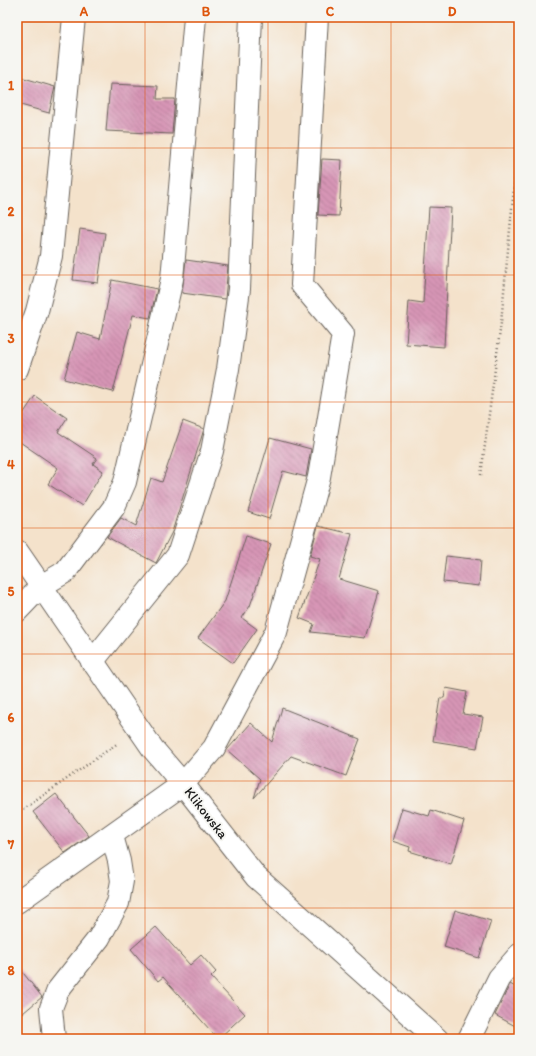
<svg xmlns="http://www.w3.org/2000/svg" width="536" height="1056" font-family="Itim,sans-serif">
  <style>
    .building { fill: url(#building-back-hatch) }
    .lines { fill: none; stroke-linecap: round; stroke-linejoin: round }
    .minor-casing { stroke: #686159; stroke-width: 24 }
    .tertiary-casing { stroke: #686159; stroke-width: 24 }
    .path { stroke: #686159; stroke-width: 2.5; stroke-dasharray: 1 3; stroke-linecap: butt }
    .minor { stroke: #fff; stroke-width: 22 }
    .tertiary { stroke: #fff; stroke-width: 22 }
    .grid { fill: none; stroke: #de560d; stroke-width: 1; stroke-opacity: 0.55 }
    .labels { text-anchor: middle; dominant-baseline: central; stroke-width: 4; stroke-linejoin: round; paint-order: stroke }
    .street-label { font-size: 14px; fill: #1c1c1c; stroke: #f6f6f2 }
    .neatline { fill: none; stroke: #de560d; stroke-width: 1.5 }
    .grid-label { font-size: 13px; text-anchor: middle; font-weight: bold; fill: #de560d }
  </style>
  <defs>
    <pattern id="building-back-hatch" width="6" height="6" patternUnits="userSpaceOnUse"><rect width="6" height="6" fill="#d795b6"/><path d="M-1 5l2 2M0 0l6 6M5-1l2 2" fill="none" stroke="#ae7993"/></pattern>
  </defs>
  <rect width="100%" height="100%" fill="#f6f6f2"/>
  <filter id="ink" filterUnits="userSpaceOnUse"><feTurbulence type="fractalNoise" baseFrequency=".025" numOctaves="2"/><feDisplacementMap in="SourceGraphic" scale="8" xChannelSelector="R" yChannelSelector="G"/><feConvolveMatrix kernelMatrix="1 2 1 2 8 2 1 2 1" color-interpolation-filters="sRGB"/></filter>
  <filter id="wash" filterUnits="userSpaceOnUse"><feTurbulence type="fractalNoise" baseFrequency=".012" numOctaves="4" result="noise"/><feDisplacementMap in="SourceGraphic" scale="16" xChannelSelector="R" yChannelSelector="G"/><feGaussianBlur stdDeviation="0.9" result="paint"/><feColorMatrix in="noise" values="0 0 0 0 0 0 0 0 0 0 0 0 0 0 0 0 0 1.4 0 .05"/><feComposite in="paint" operator="in"/></filter>
  <g filter="url(#wash)">
    <rect width="100%" height="100%" fill="#f4e2cb"/>
    <g id="blocks">
      <g class="building">
        <polygon points="17,76 55,87 49,113 17,104"/>
        <polygon points="110,84 158,86 157,99 175,99 172,134 106,131"/>
        <polygon points="322,159 342,160 339,216 318,215"/>
        <polygon points="429,207 451,208 444,347 406,344 409,301 423,303"/>
        <polygon points="80,229 105,233 98,283 73,280"/>
        <polygon points="186,260 228,266 225,299 182,293"/>
        <polygon points="112,280 157,289 150,318 133,315 113,392 64,379 77,332 100,339"/>
        <polygon points="35,396 67,418 58,432 97,458 93,464 103,471 82,506 48,484 58,468 17,440 17,423"/>
        <polygon points="183,421 204,429 172,532 156,563 107,537 121,518 136,526 151,478 162,482"/>
        <polygon points="270,438 311,449 306,477 283,471 269,519 248,512"/>
        <polygon points="318,526 352,534 339,579 379,591 365,638 311,632 314,624 299,618 320,559 310,556"/>
        <polygon points="246,536 271,544 250,606 242,618 257,629 233,663 198,638 225,601"/>
        <polygon points="446,556 481,560 479,586 443,582"/>
        <polygon points="446,688 467,692 463,714 483,717 477,748 433,741 440,698 444,698"/>
        <polygon points="282,708 360,739 346,776 291,756 254,798 260,779 227,750 251,723 272,742"/>
        <polygon points="56,794 89,836 65,853 33,812"/>
        <polygon points="402,808 429,816 431,810 464,821 451,864 409,851 410,847 392,841"/>
        <polygon points="455,910 491,921 479,958 444,947"/>
        <polygon points="156,927 190,965 201,955 216,972 211,977 245,1014 218,1039 163,977 158,981 131,949"/>
        <polygon points="17,965 42,997 17,1018"/>
        <polygon points="510,984 519,989 519,1028 495,1015"/>
      </g>
    </g>
  </g>
  <g filter="url(#ink)">
    <use href="#blocks" fill-opacity="0" stroke="#686159" stroke-width="1"/>
    <g class="lines">
      <defs>
        <g id="minor">
          <polyline points="17,369 37,311 51,256 74,17"/>
          <polyline points="17,611 41,586 65,572 114,507 125,482 172,279 195,17"/>
          <polyline points="92,662 178,555 212,451 228,369 239,289 251,17"/>
          <polyline points="17,902 183,784 214,748 276,632 319,477 343,334 302,285 317,17"/>
          <polyline points="54,1039 51,1008 58,990 99,938 118,903 122,881 119,861 112,836"/>
          <polyline points="469,1039 499,978 519,955"/>
        </g>
        <polyline id="tertiary" points="17,551 153,749 183,784 256,877 437,1039"/>
      </defs>
      <use href="#minor" class="minor-casing"/>
      <use href="#tertiary" class="tertiary-casing"/>
      <g class="path">
        <polyline points="481,475 501,323 519,135"/>
        <polyline points="17,814 118,743"/>
      </g>
      <use href="#minor" class="minor"/>
      <use href="#tertiary" class="tertiary"/>
    </g>
  </g>
  <path class="grid" d="M145,17v1022M268,17v1022M391,17v1022M17,148h502M17,275h502M17,402h502M17,528h502M17,654h502M17,781h502M17,908h502"/>
  <g class="labels">
    <g class="street-label">
      <text transform="translate(206 813) rotate(52)">Klikowska</text>
    </g>
  </g>
  <rect width="536" height="1056" fill="none" stroke="#f6f6f2" stroke-width="44"/>
  <rect x="22" y="22" width="492" height="1012" class="neatline"/>
  <g class="grid-label">
    <text x="84" y="16">A</text>
    <text x="206" y="16">B</text>
    <text x="330" y="16">C</text>
    <text x="452" y="16">D</text>
    <text x="11" y="90">1</text>
    <text x="11" y="216">2</text>
    <text x="11" y="343">3</text>
    <text x="11" y="469">4</text>
    <text x="11" y="596">5</text>
    <text x="11" y="722">6</text>
    <text x="11" y="849">7</text>
    <text x="11" y="975">8</text>
  </g>
</svg>
